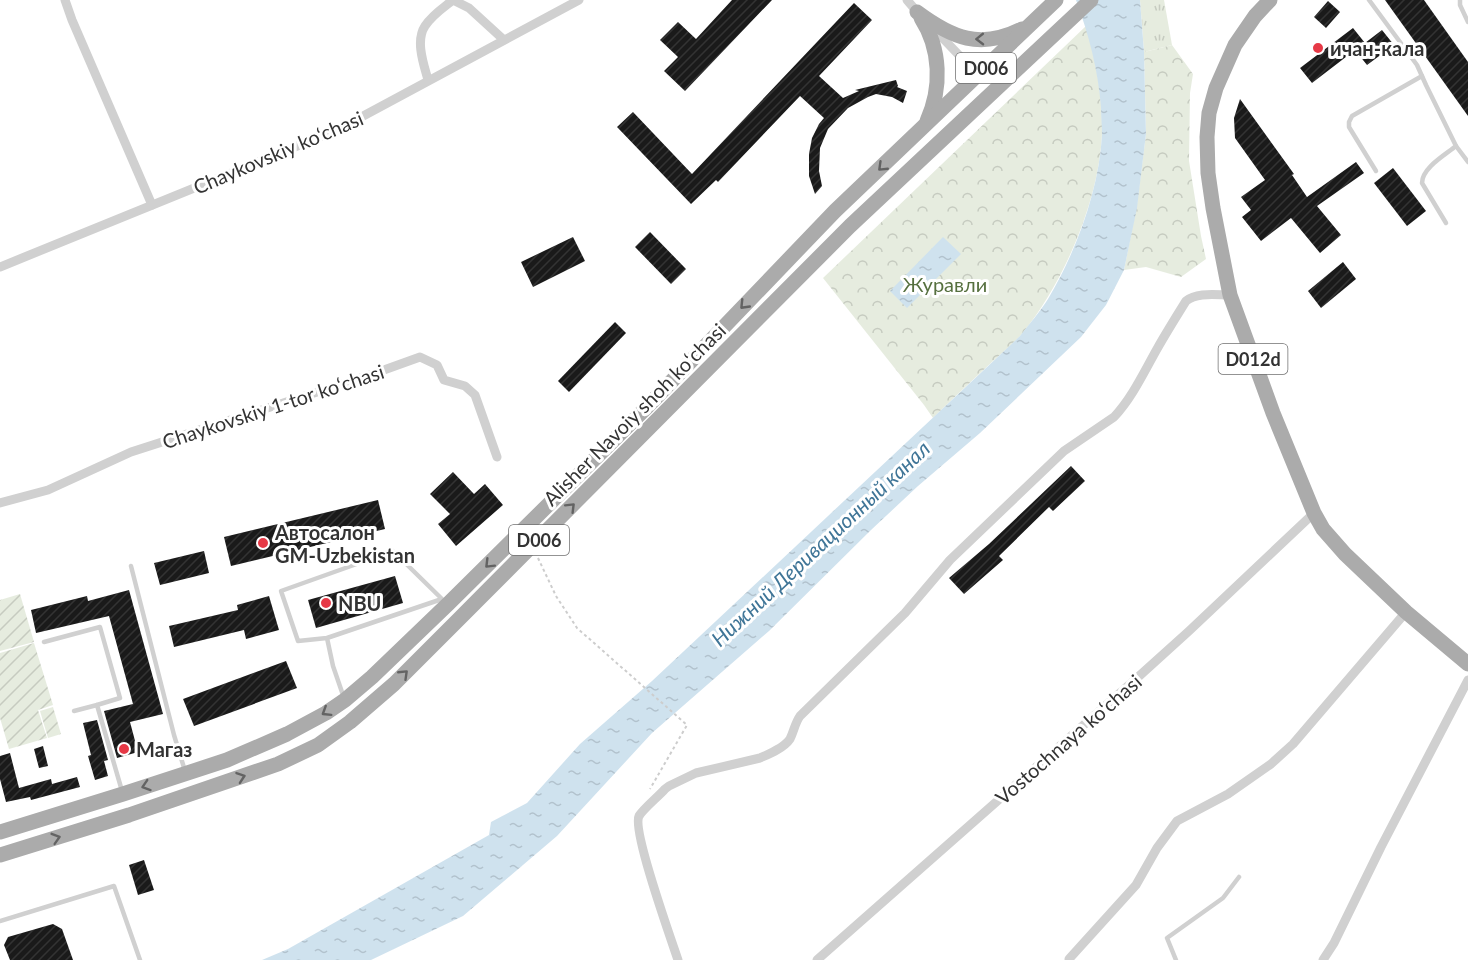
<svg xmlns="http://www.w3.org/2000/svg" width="1468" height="960" font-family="Lato,sans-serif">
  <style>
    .grass { fill: url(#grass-tufts) }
    .forest { fill: url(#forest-crowns) }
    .garden { fill: url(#garden-furrows) }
    .water { fill: url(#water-ripples) }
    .building { fill: url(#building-hatch) }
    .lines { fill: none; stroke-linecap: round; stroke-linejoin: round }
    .path { stroke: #cdcdcd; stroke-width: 2; stroke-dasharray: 3 3; stroke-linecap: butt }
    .lane { stroke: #d0d0d0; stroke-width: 4.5 }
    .street { stroke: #d0d0d0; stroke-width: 9 }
    .primary { stroke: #ababab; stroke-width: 15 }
    .oneway { stroke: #636363 }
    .poi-dot { fill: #e63946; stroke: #fff; stroke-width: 2 }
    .labels { text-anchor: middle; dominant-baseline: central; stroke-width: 6; stroke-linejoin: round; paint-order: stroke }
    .shield { fill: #fff; stroke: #707070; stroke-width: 1.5 }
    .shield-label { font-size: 18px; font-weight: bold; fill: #333 }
    .poi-label { font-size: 20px; font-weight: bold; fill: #333; stroke: #fff; text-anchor: start }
    .street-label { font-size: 20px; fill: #333; stroke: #fff }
    .park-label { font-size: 20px; fill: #56703f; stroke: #fff }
    .water-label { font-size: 21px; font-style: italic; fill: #3f7597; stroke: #fff }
  </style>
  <defs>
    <pattern id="grass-tufts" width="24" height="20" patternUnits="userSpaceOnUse" patternTransform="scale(1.5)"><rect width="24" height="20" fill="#e6ecdf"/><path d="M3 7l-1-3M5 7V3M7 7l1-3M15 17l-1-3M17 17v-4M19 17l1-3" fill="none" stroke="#c6cbc0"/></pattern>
    <pattern id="forest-crowns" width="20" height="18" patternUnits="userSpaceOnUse" patternTransform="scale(1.5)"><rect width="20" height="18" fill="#e6ecdf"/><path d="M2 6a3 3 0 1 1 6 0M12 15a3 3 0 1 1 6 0" fill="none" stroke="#c6cbc0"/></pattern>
    <pattern id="garden-furrows" width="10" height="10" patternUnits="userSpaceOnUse" patternTransform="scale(1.5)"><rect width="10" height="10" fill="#e6ecdf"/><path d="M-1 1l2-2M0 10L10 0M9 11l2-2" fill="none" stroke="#c6cbc0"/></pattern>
    <pattern id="water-ripples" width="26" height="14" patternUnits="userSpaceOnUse" patternTransform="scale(1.5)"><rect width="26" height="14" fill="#cfe2ee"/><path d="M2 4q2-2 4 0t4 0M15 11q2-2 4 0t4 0" fill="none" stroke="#b2c2cd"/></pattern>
    <pattern id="building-hatch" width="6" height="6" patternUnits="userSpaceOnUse" patternTransform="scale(1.5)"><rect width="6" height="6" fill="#1a1a1a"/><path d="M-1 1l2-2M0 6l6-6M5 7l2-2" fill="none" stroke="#333"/></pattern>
  </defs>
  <rect width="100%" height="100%" fill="#fff"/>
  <polygon class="grass" points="1140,0 1164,0 1172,45 1144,52"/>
  <g class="forest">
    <path d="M1086,26c10,35 17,71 16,108 -3,67 -38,148 -80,200 -9,10 -20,19 -30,28 -20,19 -40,37 -59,56l-9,-13 -101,-127z"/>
    <polygon points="1172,45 1193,74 1190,93 1189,161 1201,236 1206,259 1181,277 1146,267 1124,270 1137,204 1146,134 1144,52"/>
  </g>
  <g class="garden">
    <polygon points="20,594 34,642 0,651 0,600"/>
    <polygon points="34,643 53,705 38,710 47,738 9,749 0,718 0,653"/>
    <polygon points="53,707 61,734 48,738 40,711"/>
  </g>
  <g class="water">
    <path d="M1076,0h64l4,52 2,82 -9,74 -13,62 -18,35 -25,32 -101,96 -62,53 -47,44 -102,101 -117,102 -95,103 -94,80 -92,44h-109l26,-11 201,-114 2,-13 36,-19 53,-59 72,-63 368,-345c9,-12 20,-24 28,-37 28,-47 51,-109 54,-164 0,-9 -1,-19 -1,-28 -3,-37 -12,-72 -25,-107z"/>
    <polygon points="943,237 961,254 907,308 890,291"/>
  </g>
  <g class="building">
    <polygon points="732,0 772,0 685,91 664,71 678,57 660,40 678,22 696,39"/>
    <polygon points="1385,0 1424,0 1468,62 1468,116"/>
    <polygon points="1328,1 1340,12 1326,28 1314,17"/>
    <polygon points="854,3 872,20 819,76 843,98 859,91 855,90 896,80 898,86 897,87 907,91 903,103 892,97 876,94 868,97 848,108 828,129 820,148 819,171 822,186 815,194 809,176 809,154 812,138 819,124 824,118 800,96 718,182 716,180 691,204 617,127 633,112 692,174"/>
    <polygon points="1353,28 1365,43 1382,30 1394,45 1367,65 1355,50 1312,83 1300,68"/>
    <polygon points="1240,99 1294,174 1292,175 1307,197 1356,162 1364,173 1317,206 1341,235 1320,253 1291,218 1261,241 1242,217 1251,210 1241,197 1265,180 1235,138 1234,118"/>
    <polygon points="1393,168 1426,211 1407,226 1374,183"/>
    <polygon points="650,232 686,269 671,284 635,247"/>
    <polygon points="573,237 585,261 533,287 521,262"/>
    <polygon points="1343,262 1356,279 1321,308 1308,291"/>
    <polygon points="615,322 626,333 569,392 558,381"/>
    <polygon points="1071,466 1085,481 1053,511 1049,507 999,556 1003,560 964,594 949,578 989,544"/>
    <polygon points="453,472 474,494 485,484 503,505 456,546 438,524 450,514 430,494"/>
    <polygon points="378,500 385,529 231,566 224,537"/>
    <polygon points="204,551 209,573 160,585 154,563"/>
    <polygon points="395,576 403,603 316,628 308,600"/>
    <polygon points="129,590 163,714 130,722 138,752 117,758 104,711 133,704 109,616 36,633 31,610 87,596 88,601"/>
    <polygon points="269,596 279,630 246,639 244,630 174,647 169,626 238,610 237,605"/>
    <polygon points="286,661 297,688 194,726 183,699"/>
    <polygon points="97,720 108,760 104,761 108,776 95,780 88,756 91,755 83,723"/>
    <polygon points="43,746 48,766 39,768 34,749"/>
    <polygon points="10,753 19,788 51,779 52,784 77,777 80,787 31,800 30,797 6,802 0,779 0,756"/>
    <polygon points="144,860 154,890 138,895 129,865"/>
    <polygon points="53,924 62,929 73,960 10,960 4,945 8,937"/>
  </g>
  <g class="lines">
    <polyline class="path" points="538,558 556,596 577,628 687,725 650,789"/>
    <g class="lane">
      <polyline points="1369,0 1417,65 1426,85 1456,146 1468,162"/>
      <polyline points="1460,0 1460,5 1468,22"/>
      <polyline points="1376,171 1349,127 1349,122 1352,116 1422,76"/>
      <path d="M1446,223l-24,-40c0,-15 23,-28 34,-37"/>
      <polyline points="131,566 174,735 185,771"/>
      <polyline points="327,638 298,641 281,591 393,551 442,599 327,638 333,666 344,698"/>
      <polyline points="44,642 100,627 120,698 97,705 122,791"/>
      <polyline points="74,711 97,705"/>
      <polyline points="0,921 114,886 140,960"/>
      <polyline points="1176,960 1167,938 1223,898 1239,877"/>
    </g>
    <g class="street">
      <polyline points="65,0 72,20 152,205"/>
      <polyline points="453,0 469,8 504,40"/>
      <polyline points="907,0 919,14"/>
      <polyline points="933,28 978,75"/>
      <path d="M428,80c-4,-15 -13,-39 -3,-54 7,-11 18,-18 28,-26"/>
      <polyline points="0,267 339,129 579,0"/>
      <polyline points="0,503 48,490 131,452 370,375 420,357 437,365 444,380 465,386 475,395 497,457"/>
      <polyline points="1069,959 1136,885 1157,848 1177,821 1228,794 1271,764 1293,744 1406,612"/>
      <path d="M678,960c-7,-21 -46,-130 -39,-144 5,-8 19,-19 26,-27l4,-3 27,-13 64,-15c9,-4 24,-10 30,-19 4,-8 5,-16 10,-23l105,-103 45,-53 114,-109 50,-34c18,-19 30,-45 43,-68 9,-16 19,-32 29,-48 11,-9 30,-6 44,-6"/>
      <polyline points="817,960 1137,678 1189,631 1314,513"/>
      <polyline points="1323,960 1334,943 1381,847 1468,680"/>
    </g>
    <g class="primary">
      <polyline points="1270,0 1255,16 1235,45 1216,88 1209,113 1207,137 1208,173 1213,208 1230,295 1273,413 1314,513 1323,529 1345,554 1406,612 1468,664"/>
      <path d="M917,12c35,26 63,38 105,17"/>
      <path d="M921,18c20,31 21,70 6,103"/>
      <polyline points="0,832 123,794 227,760 287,734 326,713 345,700 372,677 448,604 645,409 835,211 1056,0"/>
      <polyline points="0,855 129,815 278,764 318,745 350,722 394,684 460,618 850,226 1091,0"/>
    </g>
  </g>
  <defs><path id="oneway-chevron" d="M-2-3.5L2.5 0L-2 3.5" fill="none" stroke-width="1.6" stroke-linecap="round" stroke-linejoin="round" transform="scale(1.5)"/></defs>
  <g class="oneway">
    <use href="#oneway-chevron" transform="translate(980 39) rotate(179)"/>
    <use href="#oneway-chevron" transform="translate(882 167) rotate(136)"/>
    <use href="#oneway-chevron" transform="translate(744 305) rotate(134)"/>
    <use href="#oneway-chevron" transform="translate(571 507) rotate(-45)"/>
    <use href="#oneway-chevron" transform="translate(489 564) rotate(135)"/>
    <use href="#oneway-chevron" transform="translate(404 674) rotate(-44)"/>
    <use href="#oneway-chevron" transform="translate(326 712) rotate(148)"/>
    <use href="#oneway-chevron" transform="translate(241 777) rotate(-19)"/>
    <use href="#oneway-chevron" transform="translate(146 786) rotate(162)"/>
    <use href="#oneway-chevron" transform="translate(56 838) rotate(-17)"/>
  </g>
  <g class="poi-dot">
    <circle cx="1318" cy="48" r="6"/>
    <circle cx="263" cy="543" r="6"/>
    <circle cx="326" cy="603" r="6"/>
    <circle cx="124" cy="749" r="6"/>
  </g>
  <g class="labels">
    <g class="shield">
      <rect x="956" y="53" width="60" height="30" rx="4.5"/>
      <rect x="1218.5" y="344" width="69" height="30" rx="4.5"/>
      <rect x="509" y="525" width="60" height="30" rx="4.5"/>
    </g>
    <g class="shield-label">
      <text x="986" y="68">D006</text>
      <text x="1253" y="359">D012d</text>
      <text x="539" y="540">D006</text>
    </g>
    <g class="poi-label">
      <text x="1330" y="48">ичан-кала</text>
      <text x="275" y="532">Автосалон<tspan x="275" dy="23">GM-Uzbekistan</tspan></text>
      <text x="338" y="603">NBU</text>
      <text x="136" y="749">Магаз</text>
    </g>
    <g class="street-label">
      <text transform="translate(278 152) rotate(-23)">Chaykovskiy ko‘chasi</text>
      <text transform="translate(273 406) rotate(-18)">Chaykovskiy 1-tor ko‘chasi</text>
      <text transform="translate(634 414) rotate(-45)">Alisher Navoiy shoh koʻchasi</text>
      <text transform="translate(1068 739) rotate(-41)">Vostochnaya ko‘chasi</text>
    </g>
    <g class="park-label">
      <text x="945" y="284">Журавли</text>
    </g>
    <g class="water-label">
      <text transform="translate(820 543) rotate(-43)">Нижний Деривационный канал</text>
    </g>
  </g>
</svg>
